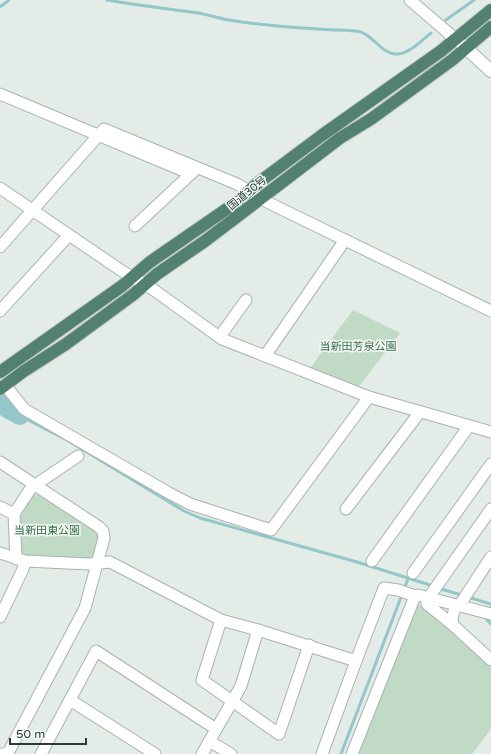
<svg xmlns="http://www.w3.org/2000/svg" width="491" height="754" font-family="'Varela Round','Noto Sans JP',sans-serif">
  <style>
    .green { fill: #c0dac5 }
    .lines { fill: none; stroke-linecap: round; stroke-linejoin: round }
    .stream { stroke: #94c6ca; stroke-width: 3 }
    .river { stroke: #94c6ca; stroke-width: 18 }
    .minor-casing { stroke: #a7b4ae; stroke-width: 13 }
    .tertiary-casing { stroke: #a7b4ae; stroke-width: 14 }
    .trunk-casing { stroke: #c2c8c6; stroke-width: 14 }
    .minor { stroke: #fff; stroke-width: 11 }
    .tertiary { stroke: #fff; stroke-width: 12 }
    .trunk { stroke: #528071; stroke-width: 12 }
    .labels { text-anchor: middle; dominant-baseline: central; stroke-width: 3; stroke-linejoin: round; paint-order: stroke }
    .street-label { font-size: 11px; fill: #263c34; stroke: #f5f9f6 }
    .park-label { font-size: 11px; fill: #356d46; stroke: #f5f9f6 }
  </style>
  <rect width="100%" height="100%" fill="#e4ece8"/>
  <g class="green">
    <polygon points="353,310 400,333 356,390 308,371"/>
    <path d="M40,494l59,37c2,10 -1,23 -10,29l-64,-5 -4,-4 -2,-36 13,-20z"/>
    <polygon points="418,604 453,631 491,666 491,729 472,754 358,754"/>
  </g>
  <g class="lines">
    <g class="stream">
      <path d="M107,0c28,5 56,8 84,12 13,1 25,6 38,8 42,7 85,9 127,11 16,1 26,25 42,23 12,-1 23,-13 33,-21"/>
      <polyline points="0,7 9,0"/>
      <polyline points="446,20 474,0"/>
      <polyline points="20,416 67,440 184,511 200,518 357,562 433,586"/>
      <polyline points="438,588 491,604"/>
      <polyline points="491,608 491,607"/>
      <polyline points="487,620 491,624"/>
      <polyline points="341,754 408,579"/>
    </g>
    <polyline class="river" points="0,402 7,409 20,416"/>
    <defs>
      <g id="minor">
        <polyline points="410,0 466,48"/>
        <polyline points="0,94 191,174"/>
        <polyline points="0,188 122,271 154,290 222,339 369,397 491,432"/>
        <polyline points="135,226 196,169"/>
        <polyline points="0,247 104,129 237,184 271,204 491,311"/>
        <polyline points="0,311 69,235"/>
        <polyline points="222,339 223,332 246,300"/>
        <polyline points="265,356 345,240"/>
        <polyline points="5,385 24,409 169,493 190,504 271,530 369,397"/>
        <polyline points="0,462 99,527 103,531 104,538 85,608 8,753 3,754"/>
        <polyline points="0,507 14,514 16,559"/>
        <polyline points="346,509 420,412"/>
        <polyline points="491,509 427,600 427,604 453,625 491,660"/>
        <polyline points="14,514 31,488 78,456"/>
        <polyline points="0,553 25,561 89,564 110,562 221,620 258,630 356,661 384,588 398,590 415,596 418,595 491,614"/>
        <polyline points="372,561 469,426"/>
        <polyline points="413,573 491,464"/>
        <polyline points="0,617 23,569 25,561"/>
        <polyline points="221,620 202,680 279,734 309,645"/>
        <polyline points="453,625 452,618 455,608 459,606 491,557"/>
        <polyline points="70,700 155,754"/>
        <polyline points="209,741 231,754"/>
        <polyline points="41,754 96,651 216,729"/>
        <polyline points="202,754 241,686 258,630"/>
        <polyline points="322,754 356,661"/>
        <polyline points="352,754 415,596"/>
      </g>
      <polyline id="tertiary" points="466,48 491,71"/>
      <g id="trunk">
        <polyline points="0,372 122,286 150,262 234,204 258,183 321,136 441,51 491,10"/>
        <polyline points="0,389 24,371 66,344 134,294 157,274 205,241 340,138 371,119 452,60 491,27"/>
      </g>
    </defs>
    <use href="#minor" class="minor-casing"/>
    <use href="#tertiary" class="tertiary-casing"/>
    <use href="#trunk" class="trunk-casing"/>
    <use href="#minor" class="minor"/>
    <use href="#tertiary" class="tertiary"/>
    <use href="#trunk" class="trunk"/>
  </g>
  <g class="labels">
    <g class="street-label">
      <text transform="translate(247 193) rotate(-39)">国道30号</text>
    </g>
    <g class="park-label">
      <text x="358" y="346">当新田芳泉公園</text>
      <text x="47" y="530">当新田東公園</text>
    </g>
  </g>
  <path d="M10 738v6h76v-6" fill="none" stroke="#263c34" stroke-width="2"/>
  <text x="16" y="738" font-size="12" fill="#263c34" stroke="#f5f9f6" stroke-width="3" paint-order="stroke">50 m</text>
</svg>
